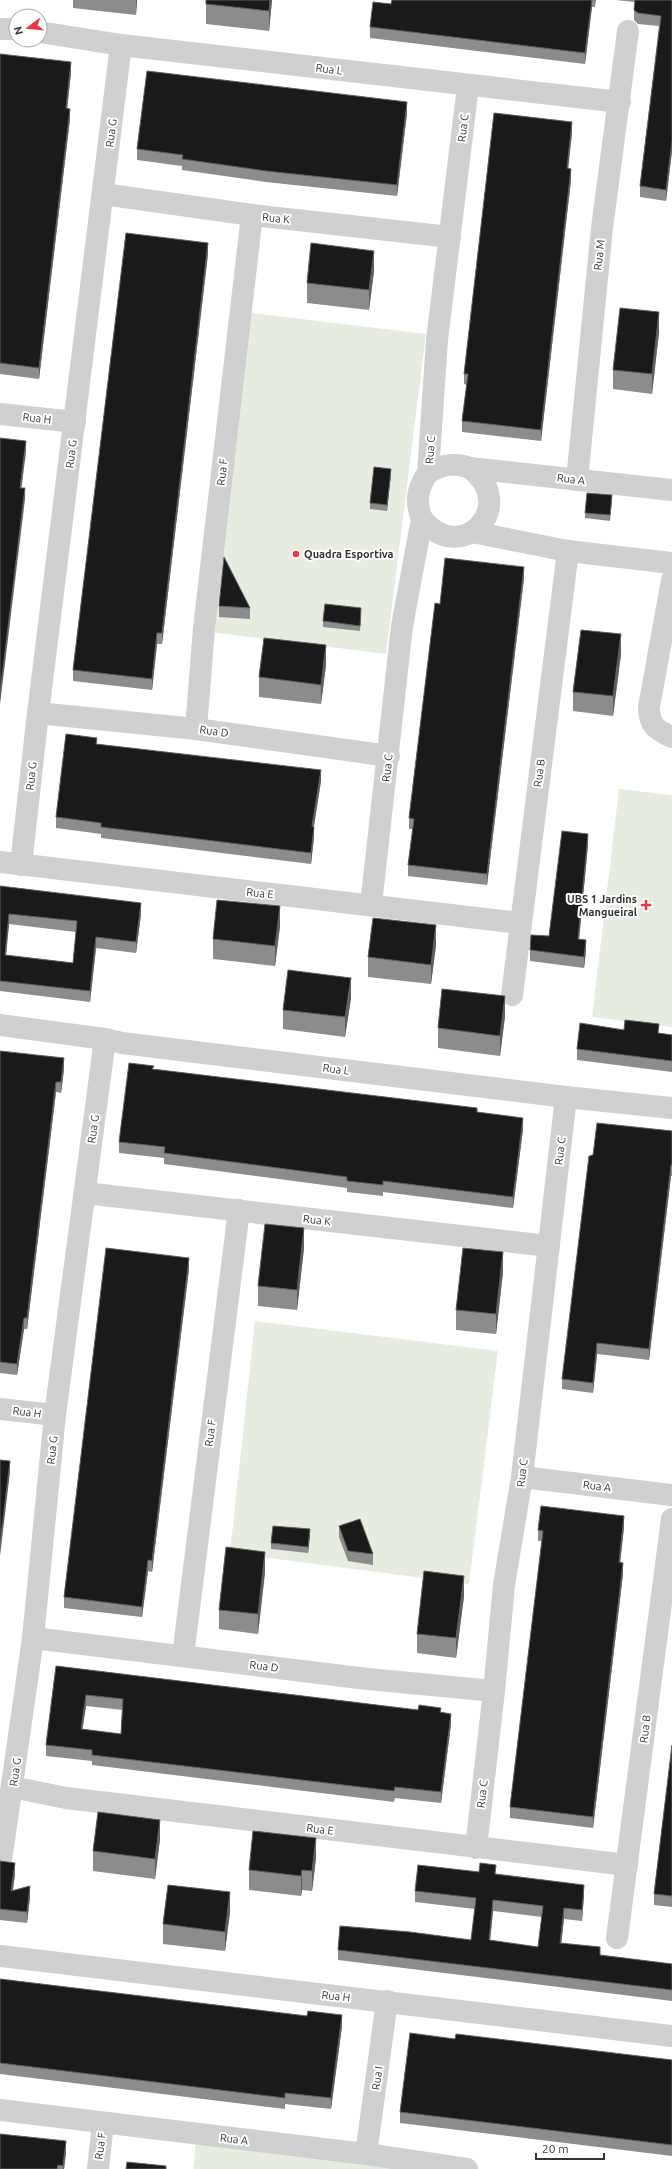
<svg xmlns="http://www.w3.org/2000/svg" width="672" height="2169" font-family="Ubuntu,sans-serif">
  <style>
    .green { fill: #e6ecdf }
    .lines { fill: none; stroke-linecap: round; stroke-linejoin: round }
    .street { stroke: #d0d0d0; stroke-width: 22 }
    .wall { fill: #8c8c8c; fill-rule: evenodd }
    .shaded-wall { fill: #5f5f5f }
    .building { fill: #1a1a1a; stroke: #5f5f5f; fill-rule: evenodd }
    .poi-dot { fill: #e63946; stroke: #fff; stroke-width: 1.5 }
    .labels { text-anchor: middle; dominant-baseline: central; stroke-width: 4; stroke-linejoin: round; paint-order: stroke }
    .street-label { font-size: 11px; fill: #333; stroke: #fff }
    .poi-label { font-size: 11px; font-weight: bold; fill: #333; stroke: #fff; text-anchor: start }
  </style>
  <rect width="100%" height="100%" fill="#fff"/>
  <g class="green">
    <polygon points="251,313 426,334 386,654 209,632"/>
    <polygon points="619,789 672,795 672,1027 592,1017"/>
    <polygon points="255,1321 498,1351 469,1584 230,1553"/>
    <polygon points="196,2142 415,2169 193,2169"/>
  </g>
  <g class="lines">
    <g class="street">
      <polyline points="0,29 16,29"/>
      <polyline points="40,32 121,45 620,102"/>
      <polyline points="103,194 252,215 450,237"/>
      <polyline points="0,414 75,422"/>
      <path d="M428,473c14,-9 27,-11 42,-5l202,22"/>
      <polyline points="577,480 602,228 628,31"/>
      <path d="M422,519c39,48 98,-13 48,-51"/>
      <polyline points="472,532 568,551 672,563"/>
      <path d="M672,580l-23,127c0,18 7,23 23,30"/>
      <polyline points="38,713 196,729 389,756"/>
      <polyline points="196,729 204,628 252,215"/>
      <polyline points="0,862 520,923"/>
      <polyline points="21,865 38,713 121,45"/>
      <path d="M371,905l31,-279 20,-107c-7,-18 -5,-30 6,-46l9,-133 31,-254"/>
      <polyline points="512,995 568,551"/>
      <polyline points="0,1025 105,1039 122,1043 566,1097 672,1108"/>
      <polyline points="85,1193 549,1246"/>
      <polyline points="0,1409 55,1415"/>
      <polyline points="522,1477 672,1495"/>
      <polyline points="33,1638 368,1679 494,1691"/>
      <polyline points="183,1656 239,1210"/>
      <polyline points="12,1787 66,1798 627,1865"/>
      <polyline points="476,1848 494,1691 504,1585 522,1477 566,1097"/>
      <polyline points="1,1861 33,1638 55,1415 105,1039"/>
      <polyline points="617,1938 672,1519"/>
      <polyline points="0,1956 672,2036"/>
      <polyline points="0,2110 366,2154 467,2169"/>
      <polyline points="366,2154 387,2001"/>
      <polyline points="98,2169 103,2123"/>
    </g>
  </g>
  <g class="wall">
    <polygon points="73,0 137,0 136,15 73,8"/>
    <polygon points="272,0 269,31 206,24 206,4"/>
    <polygon points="392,0 596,0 595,7 592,7 585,64 370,38 370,27 391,4"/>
    <polygon points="616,0 672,0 672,151 666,201 640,197 640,186 659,26 638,24 634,20 634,10 635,2"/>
    <polygon points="0,54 71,73 67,108 70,119 39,379 0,374"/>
    <polygon points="407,113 397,196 266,182 182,170 182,166 137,160 137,149"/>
    <polygon points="572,133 568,168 571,180 541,441 462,432 462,421 467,385 464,384 464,374"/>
    <polygon points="208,254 162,644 157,644 152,690 73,681 73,670"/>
    <polygon points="374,271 369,310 307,303 307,283"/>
    <polygon points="659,332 652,394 613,389 613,370"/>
    <polygon points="391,474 387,511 370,509 370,503"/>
    <polygon points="612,501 610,521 585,518 585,513"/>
    <polygon points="524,578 487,885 408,876 408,865 413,829 409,829 409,818 440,604"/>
    <polygon points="219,606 250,608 250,619 219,617"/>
    <polygon points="361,614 360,631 323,627 323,621"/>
    <polygon points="621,654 613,716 573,711 573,692"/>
    <polygon points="326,665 321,704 259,697 259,677"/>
    <polygon points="97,744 321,781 314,827 314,837 311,864 101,838 101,834 56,828 56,817"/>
    <polygon points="588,845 579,939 586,951 584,968 530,961 530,950 549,936"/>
    <path d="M0,886l141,28 -5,39 -40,-5 -6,54 -90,-11zM9,924l67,8 -3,31 -67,-8z"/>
    <polygon points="280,926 275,966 213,959 213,939"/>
    <polygon points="436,945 431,984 368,977 368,957"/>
    <polygon points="351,998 345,1037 283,1029 283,1010"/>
    <polygon points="505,1016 500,1056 438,1048 438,1028"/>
    <polygon points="659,1033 672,1035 672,1072 577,1060 577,1049"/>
    <polygon points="0,1051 64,1069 61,1093 56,1092 27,1329 24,1329 17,1375 0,1373"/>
    <polygon points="154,1069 477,1112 523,1129 513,1208 383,1192 383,1196 347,1192 347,1188 164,1164 164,1158 119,1153 119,1142"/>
    <polygon points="672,1131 672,1176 671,1176 649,1360 597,1354 593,1393 562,1389 562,1379"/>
    <polygon points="304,1248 297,1310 258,1306 258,1286"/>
    <polygon points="189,1269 152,1572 148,1571 142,1617 64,1608 64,1597"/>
    <polygon points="503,1272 496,1334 456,1330 456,1310"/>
    <polygon points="339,1526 373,1554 373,1565 348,1561 339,1537"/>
    <polygon points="624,1527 620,1563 623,1574 593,1828 510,1818 510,1807 542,1541 538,1541 538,1530"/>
    <polygon points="310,1535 308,1553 271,1549 271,1543"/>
    <polygon points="265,1572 258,1634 219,1629 219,1610"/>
    <polygon points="464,1596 456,1658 417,1653 417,1634"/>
    <path d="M56,1666l362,44 23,2 10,12 -10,79 -46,-5 -1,4 -302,-37v-4l-46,-5v-11zM86,1706l37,4 -2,24 -39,-5z"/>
    <polygon points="672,1745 672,1907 654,1905 654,1894"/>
    <polygon points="160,1839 155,1879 93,1871 93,1851"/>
    <polygon points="316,1858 312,1891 302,1890 301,1896 249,1890 249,1870"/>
    <polygon points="0,1861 15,1874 13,1891 30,1897 27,1923 0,1920"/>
    <path d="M496,1874l88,21 -2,26 -18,-2 -3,24 39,12 72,9v37l-334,-41v-10l133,-10 4,-31 -60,-7v-11zM493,1911l49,6 -4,30 -48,-7z"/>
    <polygon points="230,1912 225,1951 163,1944 163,1924"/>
    <polygon points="0,1979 342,2026 331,2109 285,2104 285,2109 0,2074"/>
    <polygon points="455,2039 672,2060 672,2156 400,2123 400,2112"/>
    <polygon points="66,2152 64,2169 0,2169"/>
  </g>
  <g class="shaded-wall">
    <polygon points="136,0 137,0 136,15"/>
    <polygon points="270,0 272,0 269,31 269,11"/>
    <polygon points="592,0 592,7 585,64 585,53"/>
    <polygon points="71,62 71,73 66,119 66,108"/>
    <polygon points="407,102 407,113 397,196 397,185"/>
    <polygon points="70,109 70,119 39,379 39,368"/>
    <polygon points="572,122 572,133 567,179 567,168"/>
    <polygon points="672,141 672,151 666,201 666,190"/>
    <polygon points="571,169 571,180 541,441 541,430"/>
    <polygon points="208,243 208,254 162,644 162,633"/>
    <polygon points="374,251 374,271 369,310 369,290"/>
    <polygon points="659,312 659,332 652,394 652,374"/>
    <polygon points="26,441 26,452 20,499 20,488"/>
    <polygon points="391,469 391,474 387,511 387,505"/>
    <polygon points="25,488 25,499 0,704 0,693"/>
    <polygon points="524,567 524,578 487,885 487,874"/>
    <polygon points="157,633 157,644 152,690 152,679"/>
    <polygon points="621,634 621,654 613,716 613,696"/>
    <polygon points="326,645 326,665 321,704 321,685"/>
    <polygon points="321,770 321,781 312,837 312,826"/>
    <polygon points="314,827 314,837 311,864 311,853"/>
    <polygon points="588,834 588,845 578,950 578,939"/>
    <polygon points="141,903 141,914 136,953 136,942"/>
    <polygon points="280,906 280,926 275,966 275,946"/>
    <polygon points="9,914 9,924 5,966 5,955"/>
    <polygon points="436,925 436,945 431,984 431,965"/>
    <polygon points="96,937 96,948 90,1002 90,991"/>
    <polygon points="586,940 586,951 584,968 584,957"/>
    <polygon points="351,978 351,998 345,1037 345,1017"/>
    <polygon points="505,996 505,1016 500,1056 500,1036"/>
    <polygon points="64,1058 64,1069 61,1093 61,1082"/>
    <polygon points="56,1082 56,1092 27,1329 27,1318"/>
    <polygon points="523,1118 523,1129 513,1208 513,1197"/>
    <polygon points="671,1165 671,1176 649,1360 649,1349"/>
    <polygon points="304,1228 304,1248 297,1310 297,1290"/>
    <polygon points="503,1252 503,1272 496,1334 496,1314"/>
    <polygon points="189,1258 189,1269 152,1572 152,1561"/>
    <polygon points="24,1318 24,1329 17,1375 17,1364"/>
    <polygon points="597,1343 597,1354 593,1393 593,1383"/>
    <polygon points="10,1461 10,1472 0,1556 0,1545"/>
    <polygon points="624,1516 624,1527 619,1573 619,1562"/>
    <polygon points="310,1529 310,1535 308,1553 308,1547"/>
    <polygon points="265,1552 265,1572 258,1634 258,1614"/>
    <polygon points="148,1560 148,1571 142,1617 142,1607"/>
    <polygon points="623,1563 623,1574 593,1828 593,1817"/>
    <polygon points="464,1576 464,1596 456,1658 456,1638"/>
    <polygon points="86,1695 86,1706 81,1740 81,1729"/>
    <polygon points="451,1714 451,1724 441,1803 441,1792"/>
    <polygon points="160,1820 160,1839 155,1879 155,1859"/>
    <polygon points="316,1838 316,1858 312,1891 312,1871"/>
    <polygon points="15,1863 15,1874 11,1902 11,1891"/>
    <polygon points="302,1870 302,1890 301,1896 301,1876"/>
    <polygon points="584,1885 584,1895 582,1921 582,1910"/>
    <polygon points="30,1886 30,1897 27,1923 27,1912"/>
    <polygon points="230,1892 230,1912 225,1951 225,1932"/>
    <polygon points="493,1900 493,1911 489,1951 489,1940"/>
    <polygon points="564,1908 564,1919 560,1954 560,1943"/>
    <polygon points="342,2015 342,2026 331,2109 331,2098"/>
    <polygon points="66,2141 66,2152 64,2169 63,2169"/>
  </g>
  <g class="building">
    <polygon points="206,0 270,0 269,11 206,4"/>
    <polygon points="392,0 592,0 585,53 370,27 373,2 391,4"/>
    <polygon points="635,0 672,0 672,141 666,190 640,186 661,16 638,13 634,10"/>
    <polygon points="0,54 71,62 66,108 70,109 39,368 0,363"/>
    <polygon points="147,71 407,102 397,185 266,171 182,159 183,155 137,149"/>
    <polygon points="494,113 572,122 567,168 571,169 541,430 462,421 468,374 464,374"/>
    <polygon points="126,233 208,243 162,633 157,633 152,679 73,670"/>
    <polygon points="311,243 374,251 369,290 307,283"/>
    <polygon points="620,308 659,312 652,374 613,370"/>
    <polygon points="0,438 26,441 20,488 25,488 0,693"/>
    <polygon points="374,467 391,469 387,505 370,503"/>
    <polygon points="587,493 612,495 610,515 585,513"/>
    <polygon points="224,557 250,608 219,606"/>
    <polygon points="445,558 524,567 487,874 408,865 414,819 409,818 425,686 435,603 440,604"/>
    <polygon points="325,604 361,608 360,626 323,621"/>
    <polygon points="581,630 621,634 613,696 573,692"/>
    <polygon points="264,638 326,645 321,685 259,677"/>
    <polygon points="66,734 97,738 96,744 321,770 312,826 314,827 311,853 101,827 101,823 56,817"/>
    <polygon points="562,831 588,834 578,939 586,940 584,957 530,950 531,935 549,936"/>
    <path d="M0,886l141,17 -5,39 -40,-5 -6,54 -90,-10zM9,914l68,7 -4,42 -68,-8z"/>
    <polygon points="217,900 280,906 275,946 213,939"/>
    <polygon points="373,918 436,925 431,965 368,957"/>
    <polygon points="288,970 351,978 345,1017 283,1010"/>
    <polygon points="442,989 505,996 500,1036 438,1028"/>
    <polygon points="625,1020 659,1024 658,1033 672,1035 672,1061 577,1049 580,1023 624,1030"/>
    <polygon points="0,1051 64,1058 61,1082 56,1082 27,1318 24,1318 17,1364 0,1362"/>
    <polygon points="129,1063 154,1066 152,1069 477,1108 477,1112 523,1118 513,1197 383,1181 383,1185 347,1181 347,1177 164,1153 165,1147 119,1142"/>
    <polygon points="597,1123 672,1131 672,1165 671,1165 649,1349 597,1343 593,1383 562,1379 589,1156 593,1155"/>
    <polygon points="265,1224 304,1228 297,1290 258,1286"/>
    <polygon points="106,1248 189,1258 152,1561 148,1560 142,1607 64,1597"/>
    <polygon points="463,1248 503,1252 496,1314 456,1310"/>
    <polygon points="0,1460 10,1461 0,1545"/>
    <polygon points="541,1506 624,1516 619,1562 623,1563 593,1817 510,1807 543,1531 538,1530"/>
    <polygon points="360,1519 373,1554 348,1551 339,1526"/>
    <polygon points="273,1526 310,1529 308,1547 271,1543"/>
    <polygon points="226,1547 265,1552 258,1614 219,1610"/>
    <polygon points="424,1571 464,1576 456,1638 417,1634"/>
    <path d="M56,1666l362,44 1,-5 22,3 -1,4 11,2 -10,78 -46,-5 -1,4 -302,-36v-5l-46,-5zM86,1695l37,4 -2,35 -40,-5z"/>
    <polygon points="672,1745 672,1896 654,1894"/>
    <polygon points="98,1812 160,1820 155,1859 93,1851"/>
    <polygon points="253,1831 316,1838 312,1871 302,1870 301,1876 249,1870"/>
    <polygon points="0,1861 15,1863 11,1891 30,1886 27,1912 0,1909"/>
    <path d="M480,1863l16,2 -1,9 89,11 -2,25 -18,-2 -4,35 40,4v8l72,9v26l-334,-40 2,-24 70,6 61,8 5,-42 -61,-7 3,-26 61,7zM493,1900l50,6 -5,41 -49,-7z"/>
    <polygon points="168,1885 230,1892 225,1932 163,1924"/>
    <polygon points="0,1979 307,2016 308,2011 342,2015 331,2098 285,2093 285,2098 0,2063"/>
    <polygon points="410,2033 455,2039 456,2034 672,2060 672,2145 400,2112"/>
    <polygon points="0,2134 66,2141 63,2166 58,2165 57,2169 0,2169"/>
    <polygon points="127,2162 166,2166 166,2169 126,2169"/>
  </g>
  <g class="poi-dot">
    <circle cx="296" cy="554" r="4"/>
    <path d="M644 899h4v4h4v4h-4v4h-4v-4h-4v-4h4z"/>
  </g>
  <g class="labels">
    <g class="street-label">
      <text transform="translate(329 69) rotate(7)">Rua L</text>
      <text transform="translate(463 128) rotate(-83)">Rua C</text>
      <text transform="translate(111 133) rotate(-83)">Rua G</text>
      <text transform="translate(276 218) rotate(6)">Rua K</text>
      <text transform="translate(599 255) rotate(-84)">Rua M</text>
      <text transform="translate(37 418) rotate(6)">Rua H</text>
      <text transform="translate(430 450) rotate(-86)">Rua C</text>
      <text transform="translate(71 454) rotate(-83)">Rua G</text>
      <text transform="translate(222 472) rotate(-84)">Rua F</text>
      <text transform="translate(571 479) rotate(7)">Rua A</text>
      <text transform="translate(214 731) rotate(8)">Rua D</text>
      <text transform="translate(387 768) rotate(-84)">Rua C</text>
      <text transform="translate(539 773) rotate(-82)">Rua B</text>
      <text transform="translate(31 776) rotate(-84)">Rua G</text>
      <text transform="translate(260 893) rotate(6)">Rua E</text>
      <text transform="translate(336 1069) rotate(7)">Rua L</text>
      <text transform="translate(93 1129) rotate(-82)">Rua G</text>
      <text transform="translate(560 1151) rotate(-83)">Rua C</text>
      <text transform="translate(317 1220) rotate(7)">Rua K</text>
      <text transform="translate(27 1412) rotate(7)">Rua H</text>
      <text transform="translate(210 1433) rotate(-83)">Rua F</text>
      <text transform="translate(52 1450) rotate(-84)">Rua G</text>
      <text transform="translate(522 1473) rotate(-83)">Rua C</text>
      <text transform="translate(597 1486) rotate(7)">Rua A</text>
      <text transform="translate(264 1666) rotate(7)">Rua D</text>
      <text transform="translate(645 1729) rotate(-83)">Rua B</text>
      <text transform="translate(15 1772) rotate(-82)">Rua G</text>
      <text transform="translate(482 1794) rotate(-83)">Rua C</text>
      <text transform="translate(320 1829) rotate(7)">Rua E</text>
      <text transform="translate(336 1996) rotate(6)">Rua H</text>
      <text transform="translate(377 2078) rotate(-82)">Rua I</text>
      <text transform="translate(234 2139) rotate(7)">Rua A</text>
      <text transform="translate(100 2146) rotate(-83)">Rua F</text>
    </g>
    <g class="poi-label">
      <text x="304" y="554">Quadra Esportiva</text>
      <text x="637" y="899" text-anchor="end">UBS 1 Jardins<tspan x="637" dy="13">Mangueiral</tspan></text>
    </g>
  </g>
  <g transform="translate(28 28) rotate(254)"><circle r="19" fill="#ffffff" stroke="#adadad"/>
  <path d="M0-3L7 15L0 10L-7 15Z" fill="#e63946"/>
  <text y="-6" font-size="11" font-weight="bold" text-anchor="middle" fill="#333333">N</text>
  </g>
  <path d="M536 2153v6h68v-6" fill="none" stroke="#333333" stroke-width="2"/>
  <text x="542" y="2153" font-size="12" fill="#333333" stroke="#ffffff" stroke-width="3" paint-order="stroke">20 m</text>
</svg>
